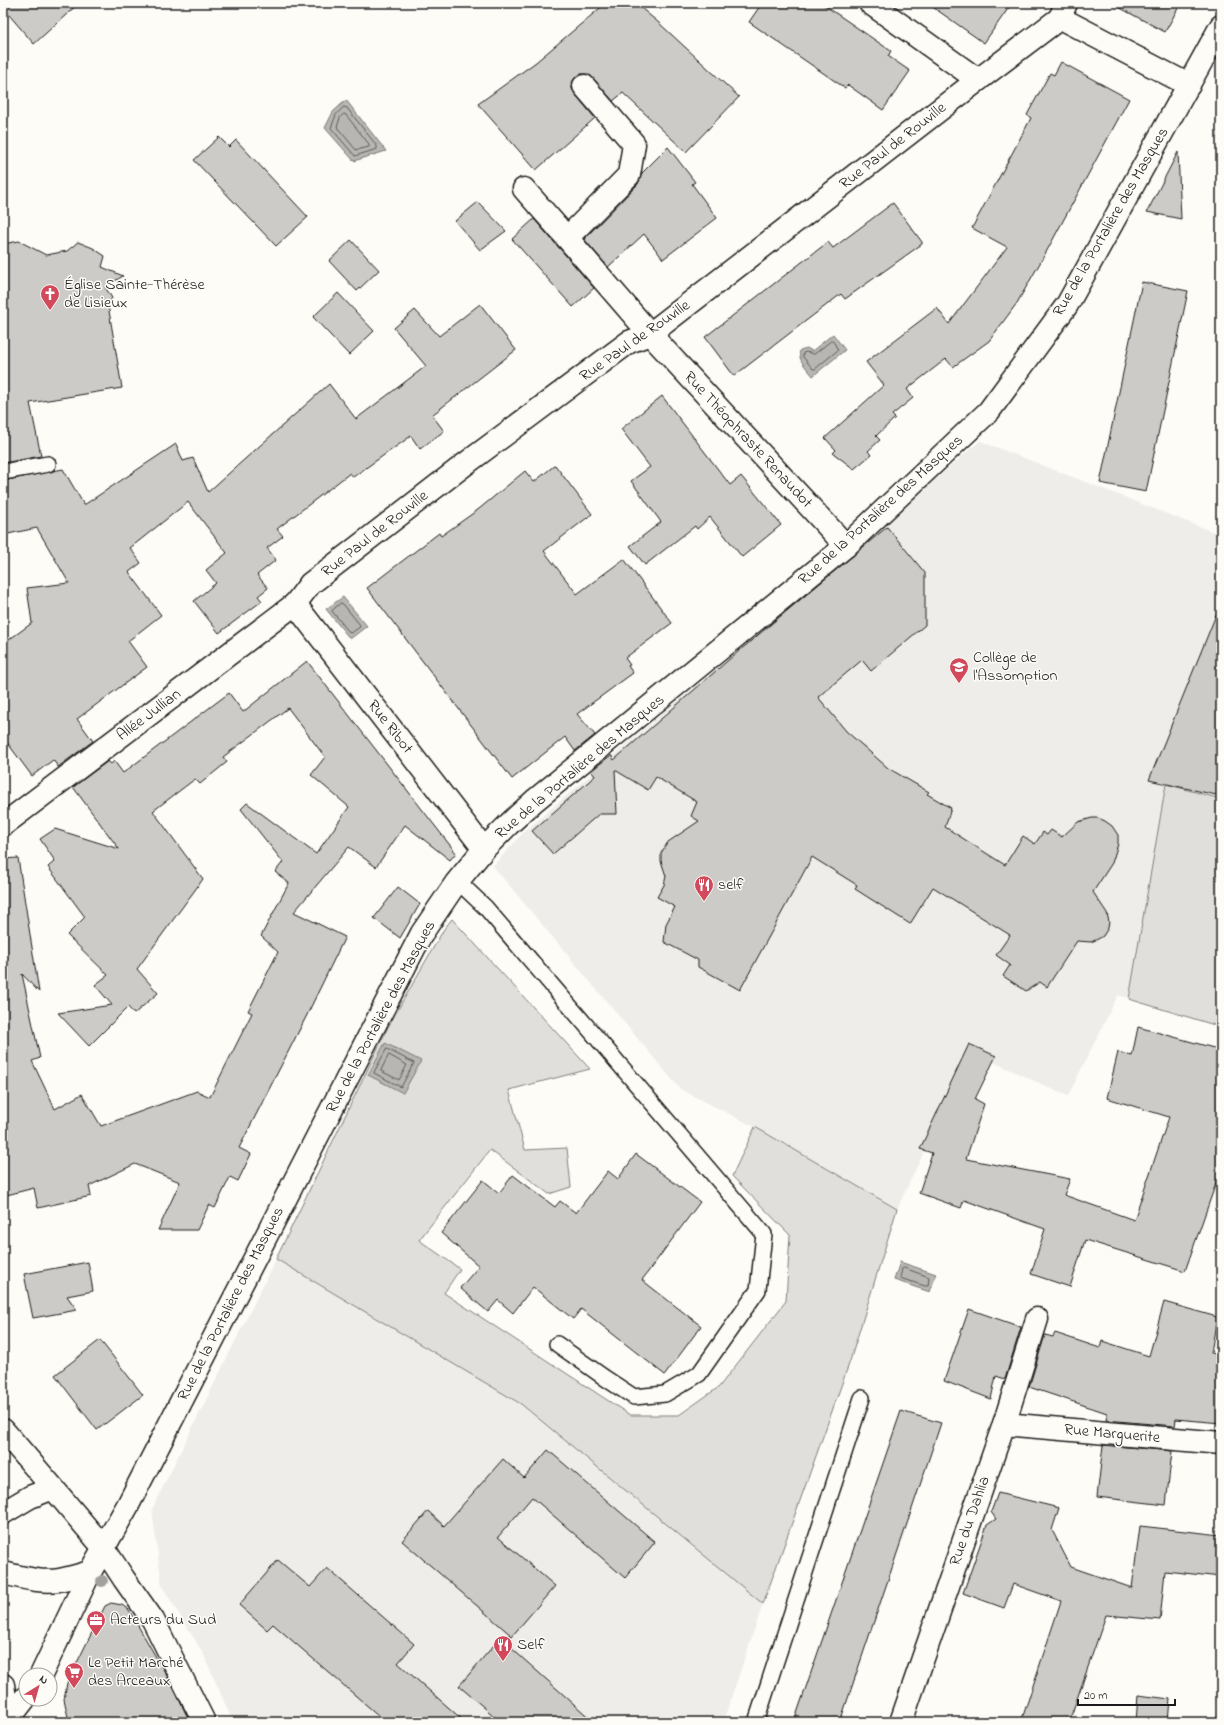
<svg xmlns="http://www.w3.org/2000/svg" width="1224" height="1725" font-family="'Indie Flower',sans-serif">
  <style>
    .built { fill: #eeede9 }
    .green { fill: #e0dfdb; stroke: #7e7e7c }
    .water { fill: #b7b6b2; stroke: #797876 }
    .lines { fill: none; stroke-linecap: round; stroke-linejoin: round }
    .shore { stroke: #5a5a58; stroke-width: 1 }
    .building { fill: #cccbc8; stroke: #1c1c1c }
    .service-casing { stroke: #1c1c1c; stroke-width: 18 }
    .minor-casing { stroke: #1c1c1c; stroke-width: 25 }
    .tertiary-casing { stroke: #1c1c1c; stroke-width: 25 }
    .service { stroke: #fdfcf7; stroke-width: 15 }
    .minor { stroke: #fdfcf7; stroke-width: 22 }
    .tertiary { stroke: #fdfcf7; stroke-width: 22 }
    .tree { fill: #a2a19e }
    .labels { text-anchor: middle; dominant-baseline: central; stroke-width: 3; stroke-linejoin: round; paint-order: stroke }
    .street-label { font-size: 16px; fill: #1c1c1c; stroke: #fdfcf7 }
    .poi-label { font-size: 16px; fill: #1c1c1c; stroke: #fdfcf7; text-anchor: start }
  </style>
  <rect width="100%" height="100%" fill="#fdfcf7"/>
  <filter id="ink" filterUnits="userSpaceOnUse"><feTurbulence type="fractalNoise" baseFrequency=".025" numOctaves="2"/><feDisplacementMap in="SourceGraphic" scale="8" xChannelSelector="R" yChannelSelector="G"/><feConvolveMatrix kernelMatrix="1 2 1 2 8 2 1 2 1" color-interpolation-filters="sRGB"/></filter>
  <g filter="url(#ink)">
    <g class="built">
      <polygon points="980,441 1221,535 1221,1027 1118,995 1068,1096 971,1052 897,1209 755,1127 680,1089 493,866 524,832"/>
      <polygon points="276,1259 521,1404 763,1604 723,1722 233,1722 203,1653 162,1586 152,1509"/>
    </g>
    <g class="green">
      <polygon points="1166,784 1221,799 1221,1027 1129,999"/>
      <polygon points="452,919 590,1069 509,1090 525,1150 567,1148 571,1187 549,1194 490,1150 419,1240 460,1269 444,1293 630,1415 679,1415 719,1387 786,1301 790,1235 732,1176 755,1127 897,1209 850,1361 763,1604 521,1404 276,1259 388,1027 444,929"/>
    </g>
    <g class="water">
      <polygon points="346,100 386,151 354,161 325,128 333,112"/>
      <path d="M833,334l12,16 -32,26c-6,-8 -16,-16 -13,-26l7,-2 5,3z"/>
      <polygon points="343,597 367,626 350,639 326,609"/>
      <polygon points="385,1043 421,1061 403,1093 368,1075"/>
      <polygon points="900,1262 936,1274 930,1292 894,1280"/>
    </g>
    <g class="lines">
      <g class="shore">
        <polygon points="344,107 347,108 377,146 377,149 355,156 331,128 336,115"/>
        <polygon points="344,114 346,115 369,144 369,147 356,150 337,127 340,118"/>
        <polygon points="831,341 833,341 838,350 815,369 813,369 803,357 803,353 806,352 814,354"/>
        <polygon points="341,603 343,604 360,625 360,627 351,633 349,632 332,611"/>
        <polygon points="387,1049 414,1063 401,1087 374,1073"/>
        <polygon points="389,1055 407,1065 399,1080 381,1071"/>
        <polygon points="904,1268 929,1277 928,1286 925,1286 900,1278 902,1269"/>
      </g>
    </g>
    <g class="building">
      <polygon points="3,3 79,3 34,44 3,8"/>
      <polygon points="606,3 635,3 659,23 739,97 686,152 623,93 613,101 593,78 588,74 581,74 576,77 572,82 572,89 575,94 595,118 536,170 478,104 536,62"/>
      <polygon points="762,3 821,3 891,51 888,56 910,71 883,110 848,85 845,88 749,22"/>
      <polygon points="927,3 1012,3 984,43"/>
      <polygon points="1111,3 1181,3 1165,32"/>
      <polygon points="1061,62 1129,99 1044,256 1017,303 989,341 953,367 946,359 907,389 913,398 892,415 895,418 876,436 880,440 868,451 871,455 854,469 833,453 836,450 825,438 884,385 866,362 937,308 949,324 1007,247 972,228 1031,118 1027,115 1050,73 1054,75"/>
      <polygon points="219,137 229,147 236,140 308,217 276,246 194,160"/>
      <polygon points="668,147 695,182 692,184 717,218 663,259 644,234 608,267 584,239 638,184 642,173"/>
      <polygon points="1178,152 1181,219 1147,212"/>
      <polygon points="478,202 506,231 480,250 455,221"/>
      <polygon points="893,203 922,242 922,244 845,299 841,294 734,376 705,337 828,242 833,248"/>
      <polygon points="534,219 594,288 573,307 512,239"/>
      <polygon points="351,240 379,270 357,291 329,261"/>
      <polygon points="19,241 46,255 67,251 78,242 93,248 105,256 102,267 123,276 105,287 112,298 108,305 122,388 30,403 41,456 3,463 3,244"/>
      <polygon points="1142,282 1188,291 1146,492 1100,483"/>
      <polygon points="338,293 374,331 349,355 313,317"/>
      <polygon points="480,304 516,350 432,415 444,431 420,449 411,436 353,477 350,473 277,529 283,536 267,548 276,560 257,575 268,588 258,596 262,601 219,633 194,601 216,583 206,570 227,553 188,502 130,548 141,563 129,572 161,615 128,641 147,667 77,719 93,741 58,767 53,760 32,776 3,737 3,644 32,623 27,588 69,583 37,528 3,535 3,481 63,469 84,505 176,444 183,461 193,458 208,492 329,384 356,419 426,366 394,328 415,310 439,336"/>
      <polygon points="662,396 730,485 741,476 781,525 742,557 710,517 697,529 695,526 645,565 630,546 661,522 631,481 650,467 621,429"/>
      <polygon points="555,465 592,514 544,551 577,594 624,559 672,623 625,658 630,665 628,666 633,673 577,714 595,735 575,751 565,737 512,779 367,588 439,533 441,536 479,509 525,471 534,482"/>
      <polygon points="887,527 925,573 925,625 871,671 862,660 818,697 846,731 888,768 929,792 927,794 951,808 945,827 1005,865 1023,836 1035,844 1043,832 1047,835 1051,830 1062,837 1078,822 1092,818 1098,818 1105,821 1112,826 1118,835 1118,844 1112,863 1093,892 1107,913 1109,922 1108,928 1103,936 1098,939 1091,942 1077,941 1047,987 1040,982 1026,991 1003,976 1010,965 996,955 1010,935 933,887 910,924 855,889 857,885 812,857 740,990 698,967 698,960 664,942 666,924 675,907 657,897 664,885 666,876 661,861 661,853 668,842 699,821 691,816 697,802 656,777 648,790 615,770 617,814 599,814 553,854 532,831 595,776 591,771 611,755 614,760 733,656"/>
      <polygon points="1220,605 1221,605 1221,796 1149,780"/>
      <polygon points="307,661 456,853 450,860 405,825 376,867 349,847 294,912 345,937 306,1017 239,1148 251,1154 238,1181 230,1177 215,1208 209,1205 197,1230 158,1230 180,1182 135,1164 89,1186 91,1196 38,1208 34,1188 3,1196 3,859 18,858 39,992 22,974 40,1058 32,1061 55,1109 82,1094 101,1126 197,1091 210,1097 252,1013 248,1011 278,952 261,936 289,883 275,872 283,862 241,809 247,803 316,854 349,807 311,775 325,757 288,708 223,757 227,762 200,784 195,779 153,811 203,879 137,969 158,993 134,1014 128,1007 89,1046 58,1013 112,1005 95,985 108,975 67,935 85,917 48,867 55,861 40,839 55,829 119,849 73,787 108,761 111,764 114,761 123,773 229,693 243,712"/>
      <polygon points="398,887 420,904 400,938 374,918"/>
      <polygon points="1138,1027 1221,1050 1221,1169 1185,1271 1085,1240 1070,1287 1031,1274 1045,1229 964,1200 961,1208 919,1193 932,1153 920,1149 969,1044 996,1056 975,1099 984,1104 966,1159 1070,1179 1064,1195 1134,1220 1169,1117 1107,1098 1118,1052 1132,1056"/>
      <polygon points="636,1154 700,1202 642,1280 701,1326 665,1375 581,1309 573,1319 533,1287 513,1313 498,1300 488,1312 460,1288 479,1266 441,1233 483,1180 499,1193 513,1175 555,1207 560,1201 576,1213 608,1171 618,1179"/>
      <polygon points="88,1262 93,1291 67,1296 77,1310 33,1318 24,1274"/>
      <polygon points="1164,1302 1217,1317 1211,1353 1221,1355 1221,1423 1176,1419 1175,1426 1106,1420 1107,1413 1029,1387 1045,1335 1053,1337 1055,1333 1100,1348 1102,1341 1149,1356"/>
      <polygon points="969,1309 1021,1327 1005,1379 996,1376 991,1399 944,1381"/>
      <polygon points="100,1340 143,1395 97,1430 55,1375"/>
      <polygon points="901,1411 941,1423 840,1722 794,1722"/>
      <polygon points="1103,1445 1172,1451 1166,1505 1097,1497"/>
      <polygon points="548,1450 655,1542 625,1578 532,1497 498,1537 555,1586 512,1636 402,1541 428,1511 444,1526 503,1459 524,1478"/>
      <polygon points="998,1493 1059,1508 1052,1530 1071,1567 1132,1588 1140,1526 1221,1535 1221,1577 1165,1571 1160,1620 1106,1615 1069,1722 1021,1722 1061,1601 1013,1584 1004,1608 963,1593 987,1525 996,1519 991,1512"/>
      <polygon points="278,1560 310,1587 327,1568 414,1644 398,1663 465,1722 386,1722 273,1624 267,1630 239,1605"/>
      <polygon points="111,1603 122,1605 129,1610 171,1683 190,1722 69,1722 64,1699 67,1683 105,1606"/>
      <polygon points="500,1638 594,1722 501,1722 459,1686"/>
      <polygon points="1138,1695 1170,1699 1168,1722 1136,1722"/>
    </g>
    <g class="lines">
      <defs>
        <g id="service">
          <polyline points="3,472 48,464"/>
          <polyline points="456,883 465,888 486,908 764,1234 758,1290 699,1374 665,1394 634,1397 605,1378 557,1344"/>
          <polyline points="756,1722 862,1398"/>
        </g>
        <g id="minor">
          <polyline points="870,3 978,80 1060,18 1066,3"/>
          <polyline points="1060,18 1189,85"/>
          <polyline points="584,86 634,144 629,175 567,238 650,334 846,546"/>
          <polyline points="524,189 567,238"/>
          <polyline points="295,604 484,849"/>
          <polyline points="3,825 295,604 310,584 464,465 629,342 650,334 978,80"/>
          <polyline points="1004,1424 1221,1443"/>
          <polyline points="3,1430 53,1488"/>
          <polyline points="3,1513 30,1497 53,1488 103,1547 124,1579 153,1620 204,1722"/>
          <path d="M3,1573c18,4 38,10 56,7 11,-2 21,-5 31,-8"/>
          <polyline points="901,1722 1004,1424 1037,1319"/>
        </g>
        <g id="tertiary">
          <polyline points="41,1675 90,1572 128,1505 422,933 456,883 484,849 509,824 534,801 846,546 989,411 1067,305 1221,26"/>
          <polyline points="3,1685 9,1722"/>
          <polyline points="9,1719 26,1697"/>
        </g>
      </defs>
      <use href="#service" class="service-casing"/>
      <use href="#minor" class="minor-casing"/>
      <use href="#tertiary" class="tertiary-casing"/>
      <use href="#service" class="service"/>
      <use href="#minor" class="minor"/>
      <use href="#tertiary" class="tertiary"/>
    </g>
    <circle class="tree" cx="102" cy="1581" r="6"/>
  </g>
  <defs>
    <symbol id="church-pin" viewBox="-11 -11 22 30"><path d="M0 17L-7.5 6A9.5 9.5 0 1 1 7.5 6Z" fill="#d1495b" stroke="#fdfcf7"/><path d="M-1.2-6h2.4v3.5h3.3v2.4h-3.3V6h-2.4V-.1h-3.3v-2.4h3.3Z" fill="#fff"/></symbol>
    <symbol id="school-pin" viewBox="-11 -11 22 30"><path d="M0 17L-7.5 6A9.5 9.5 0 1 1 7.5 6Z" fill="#d1495b" stroke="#fdfcf7"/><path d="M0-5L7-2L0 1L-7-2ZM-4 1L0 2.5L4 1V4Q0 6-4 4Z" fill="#fff"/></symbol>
    <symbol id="restaurant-pin" viewBox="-11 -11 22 30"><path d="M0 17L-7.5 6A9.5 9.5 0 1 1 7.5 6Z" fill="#d1495b" stroke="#fdfcf7"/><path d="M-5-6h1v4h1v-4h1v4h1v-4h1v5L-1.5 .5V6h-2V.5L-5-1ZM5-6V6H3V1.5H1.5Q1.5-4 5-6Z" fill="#fff"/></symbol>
    <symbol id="office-pin" viewBox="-11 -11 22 30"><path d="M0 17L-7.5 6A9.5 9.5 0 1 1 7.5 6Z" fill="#d1495b" stroke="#fdfcf7"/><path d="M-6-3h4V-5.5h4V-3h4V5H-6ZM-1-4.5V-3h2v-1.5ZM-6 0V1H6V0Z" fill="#fff"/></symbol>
    <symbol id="supermarket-pin" viewBox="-11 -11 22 30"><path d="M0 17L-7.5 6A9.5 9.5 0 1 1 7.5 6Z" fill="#d1495b" stroke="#fdfcf7"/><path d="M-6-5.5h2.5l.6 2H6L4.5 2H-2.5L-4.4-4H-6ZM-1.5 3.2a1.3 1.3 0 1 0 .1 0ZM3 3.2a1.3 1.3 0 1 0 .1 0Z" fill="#fff"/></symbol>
  </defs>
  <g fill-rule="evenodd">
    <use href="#church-pin" x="39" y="283" width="22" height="30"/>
    <use href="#school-pin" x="948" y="656" width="22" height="30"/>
    <use href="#restaurant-pin" x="693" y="874" width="22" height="30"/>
    <use href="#office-pin" x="85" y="1609" width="22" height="30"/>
    <use href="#restaurant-pin" x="492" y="1634" width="22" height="30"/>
    <use href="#supermarket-pin" x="63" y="1661" width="22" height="30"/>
  </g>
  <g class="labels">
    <g class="street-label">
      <text transform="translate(893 146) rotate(-38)">Rue Paul de Rouville</text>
      <text transform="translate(1111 222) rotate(-60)">Rue de la Portalière des Masques</text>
      <text transform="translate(635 341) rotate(-35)">Rue Paul de Rouville</text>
      <text transform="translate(748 440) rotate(47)">Rue Théophraste Renaudot</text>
      <text transform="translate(881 510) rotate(-42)">Rue de la Portalière des Masques</text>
      <text transform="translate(375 534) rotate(-38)">Rue Paul de Rouville</text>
      <text transform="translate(149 715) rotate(-37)">Allée Jullian</text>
      <text transform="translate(390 727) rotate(52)">Rue Ribot</text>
      <text transform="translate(580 767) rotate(-40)">Rue de la Portalière des Masques</text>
      <text transform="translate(381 1017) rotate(-62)">Rue de la Portalière des Masques</text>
      <text transform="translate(231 1304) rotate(-63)">Rue de la Portalière des Masques</text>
      <text transform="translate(1112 1434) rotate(5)">Rue Marguerite</text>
      <text transform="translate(970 1521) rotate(-71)">Rue du Dahlia</text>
    </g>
    <g class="poi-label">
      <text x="64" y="285">Église Sainte-Thérèse<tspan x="64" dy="18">de Lisieux</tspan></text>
      <text x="973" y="658">Collège de<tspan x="973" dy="18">l'Assomption</tspan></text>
      <text x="718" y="885">self</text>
      <text x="110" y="1620">Acteurs du Sud</text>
      <text x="517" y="1645">Self</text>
      <text x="88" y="1663">Le Petit Marché<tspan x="88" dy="18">des Arceaux</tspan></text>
    </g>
  </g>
  <rect width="1224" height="1725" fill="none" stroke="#fdfcf7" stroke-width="16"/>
  <rect x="8" y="8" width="1208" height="1709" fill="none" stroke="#1c1c1c" stroke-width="1.5" filter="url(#ink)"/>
  <g transform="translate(38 1687) rotate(37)"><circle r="19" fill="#fdfcf7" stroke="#a3a29f"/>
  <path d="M0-3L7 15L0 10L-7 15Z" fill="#d1495b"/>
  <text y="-6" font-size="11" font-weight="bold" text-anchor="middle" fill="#1c1c1c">N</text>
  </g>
  <path d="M1078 1699v6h97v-6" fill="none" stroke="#1c1c1c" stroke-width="2"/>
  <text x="1084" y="1699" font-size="12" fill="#1c1c1c" stroke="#fdfcf7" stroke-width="3" paint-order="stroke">20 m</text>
</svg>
